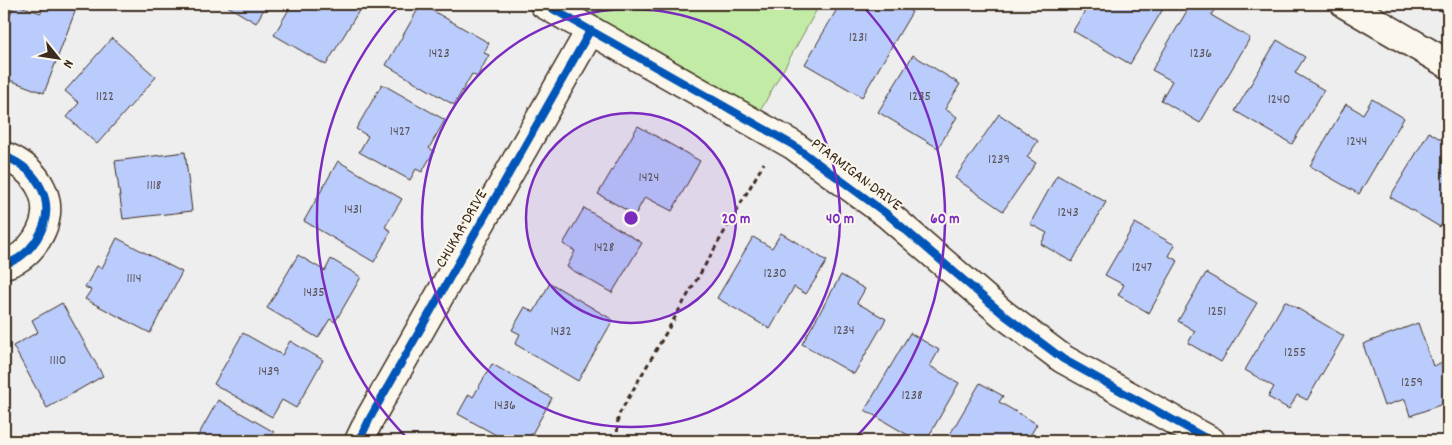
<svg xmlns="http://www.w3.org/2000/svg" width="1452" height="445" font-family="Dekko,sans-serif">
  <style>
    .green { fill: #c2eba6; stroke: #7e8a62 }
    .building { fill: #baccfc; stroke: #3b2a1e }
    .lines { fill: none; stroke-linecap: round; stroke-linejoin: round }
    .street-casing { stroke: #3b2a1e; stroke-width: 31 }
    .path { stroke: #3b2a1e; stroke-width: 3; stroke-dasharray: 5 4; stroke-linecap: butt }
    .street { stroke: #fbf7ec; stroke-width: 28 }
    .cycleway-casing { stroke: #fbf7ec; stroke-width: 11 }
    .cycleway { stroke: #0057b8; stroke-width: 8 }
    .ring { fill: none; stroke: #7b2cbf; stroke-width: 2.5 }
    .labels { text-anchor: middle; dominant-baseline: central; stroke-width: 4; stroke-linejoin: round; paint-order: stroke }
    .number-label { font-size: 14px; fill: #5b5256 }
    .street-label { font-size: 16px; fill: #3b2a1e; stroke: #fbf7ec }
    .centre { fill: #7b2cbf; stroke: #fbf7ec; stroke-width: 2.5 }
    .ring-label { font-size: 15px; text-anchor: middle; font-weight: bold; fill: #7b2cbf; stroke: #fbf7ec; stroke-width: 4; stroke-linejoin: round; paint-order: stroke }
  </style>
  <rect width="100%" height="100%" fill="#eeeeef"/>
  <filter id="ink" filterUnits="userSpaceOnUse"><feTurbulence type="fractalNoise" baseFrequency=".02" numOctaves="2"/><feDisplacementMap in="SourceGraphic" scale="10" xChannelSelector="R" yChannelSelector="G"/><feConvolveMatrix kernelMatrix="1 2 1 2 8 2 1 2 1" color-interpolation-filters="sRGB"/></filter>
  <g filter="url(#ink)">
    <polygon class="green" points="544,4 820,4 754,122"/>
    <g class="building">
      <polygon points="14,4 41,13 44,4 64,4 76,9 44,93 4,78 4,32"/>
      <polygon points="224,4 267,4 256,23"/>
      <polygon points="292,4 363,4 326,65 274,35"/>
      <polygon points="421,4 489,43 484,53 489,55 477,77 472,74 454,105 386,65"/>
      <polygon points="840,4 898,4 912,12 862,97 805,64"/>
      <polygon points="1089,4 1166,4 1130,64 1073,31"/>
      <polygon points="1191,4 1207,4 1215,9 1211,15 1250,38 1200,123 1161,100 1172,81 1152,70"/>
      <polygon points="112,38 156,77 97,144 67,117 79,103 65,91"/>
      <polygon points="1277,40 1305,57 1295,73 1324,90 1292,144 1235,111"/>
      <polygon points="913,55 960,84 945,109 957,117 938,148 878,112"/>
      <polygon points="382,84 445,120 429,148 434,151 422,172 416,169 410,180 359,152 368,136 356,129"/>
      <polygon points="1372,99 1404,118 1359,194 1310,166 1346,104 1363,114"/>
      <polygon points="999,114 1038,141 1027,157 1036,163 1003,211 955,178"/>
      <polygon points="638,126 700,161 672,211 645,197 635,215 598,194"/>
      <polygon points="1429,132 1448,144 1448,213 1440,227 1390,197"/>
      <polygon points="185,152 192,211 123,219 115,161"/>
      <polygon points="338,161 402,199 385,227 391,231 374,262 304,221"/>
      <polygon points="1057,175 1106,202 1072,262 1041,244 1047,233 1030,224"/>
      <polygon points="584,208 642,243 612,293 567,267 575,251 563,244"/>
      <polygon points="1135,223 1175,245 1169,256 1178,261 1149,313 1118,295 1124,285 1105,275"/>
      <polygon points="781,233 827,261 806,294 794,287 770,329 717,298 753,237 772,248"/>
      <polygon points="117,238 182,272 150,333 85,299 91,290 85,287 97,266 102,268"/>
      <polygon points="298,255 325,271 331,259 361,277 335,322 330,319 318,338 267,308"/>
      <polygon points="1206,273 1257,303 1221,362 1188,343 1195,331 1178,321"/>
      <polygon points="841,275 865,289 857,303 886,319 854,374 802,344"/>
      <polygon points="550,283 613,320 578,381 515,344 520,334 512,330 525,307 534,312"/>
      <polygon points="1285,301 1344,336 1307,400 1297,395 1289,409 1268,397 1274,387 1245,370"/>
      <polygon points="62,303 103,376 47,408 13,346 38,332 32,320"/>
      <polygon points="1418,323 1433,366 1448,361 1448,402 1410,416 1405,399 1384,406 1363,344"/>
      <polygon points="243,333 282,355 290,341 323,360 296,408 282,400 272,417 214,384"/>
      <polygon points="910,333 939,350 930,366 959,383 926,441 918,441 865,410"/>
      <polygon points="492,364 552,398 528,441 507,441 458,414 469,394 473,397"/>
      <polygon points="980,383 1003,396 999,402 1037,424 1027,441 946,441"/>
      <polygon points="218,400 274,432 268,441 195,441"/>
    </g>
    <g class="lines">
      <defs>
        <g id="street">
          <polyline points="544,4 793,145 887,214 1003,314 1063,359 1211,441"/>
          <polyline points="1345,4 1448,64"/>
          <path d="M4,156c35,14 55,48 33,83 -8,12 -18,22 -33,25"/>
          <polyline points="359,441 370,418 590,31"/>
        </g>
      </defs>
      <use href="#street" class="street-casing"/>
      <polyline class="path" points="617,441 618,416 764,163"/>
      <use href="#street" class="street"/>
      <defs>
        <g id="cycleway">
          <polyline points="544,4 793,145 887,214 1003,314 1063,359 1211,441"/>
          <path d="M4,156c35,14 55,48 33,83 -8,12 -18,22 -33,25"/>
          <polyline points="359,441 370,418 590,31"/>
        </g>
      </defs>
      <use href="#cycleway" class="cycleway-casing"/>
      <use href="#cycleway" class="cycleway"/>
    </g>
  </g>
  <circle cx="631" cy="218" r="105" fill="#7b2cbf" fill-opacity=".12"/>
  <g class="ring">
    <circle cx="631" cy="218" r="105"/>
    <circle cx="631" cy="218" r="209"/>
    <path d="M409 440A314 314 0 0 1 401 4M861 4A314 314 0 0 1 853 440"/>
  </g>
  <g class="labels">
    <g class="number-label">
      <text x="858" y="38">1231</text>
      <text x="439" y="54">1423</text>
      <text x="1201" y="54">1236</text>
      <text x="105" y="97">1122</text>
      <text x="920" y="97">1235</text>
      <text x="1279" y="100">1240</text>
      <text x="400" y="132">1427</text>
      <text x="1357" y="142">1244</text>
      <text x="999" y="160">1239</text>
      <text x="649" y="178">1424</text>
      <text x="154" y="186">1118</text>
      <text x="353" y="210">1431</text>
      <text x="1068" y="213">1243</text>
      <text x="604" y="248">1428</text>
      <text x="1142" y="268">1247</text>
      <text x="775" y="274">1230</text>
      <text x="134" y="279">1114</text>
      <text x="314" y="293">1435</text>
      <text x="1217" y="312">1251</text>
      <text x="844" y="331">1234</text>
      <text x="561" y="332">1432</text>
      <text x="1295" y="353">1255</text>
      <text x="58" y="361">1110</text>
      <text x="269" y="372">1439</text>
      <text x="1412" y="383">1259</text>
      <text x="912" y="396">1238</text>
      <text x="505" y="406">1436</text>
    </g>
    <g class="street-label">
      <text transform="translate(856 175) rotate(37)">PTARMIGAN DRIVE</text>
      <text transform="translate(462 229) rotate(-60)">CHUKAR DRIVE</text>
    </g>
  </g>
  <circle cx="631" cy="218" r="8" class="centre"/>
  <g class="ring-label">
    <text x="736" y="223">20 m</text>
    <text x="840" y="223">40 m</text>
    <text x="945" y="223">60 m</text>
  </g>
  <rect width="1452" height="445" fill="none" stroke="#fbf7ec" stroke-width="20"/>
  <rect x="10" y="10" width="1432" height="425" fill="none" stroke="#3b2a1e" stroke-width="2" filter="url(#ink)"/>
  <g transform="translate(58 58) rotate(120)" stroke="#fbf7ec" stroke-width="4" paint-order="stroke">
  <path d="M0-4L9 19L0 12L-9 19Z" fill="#3b2a1e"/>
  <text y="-8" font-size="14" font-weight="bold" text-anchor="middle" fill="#3b2a1e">N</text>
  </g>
</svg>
